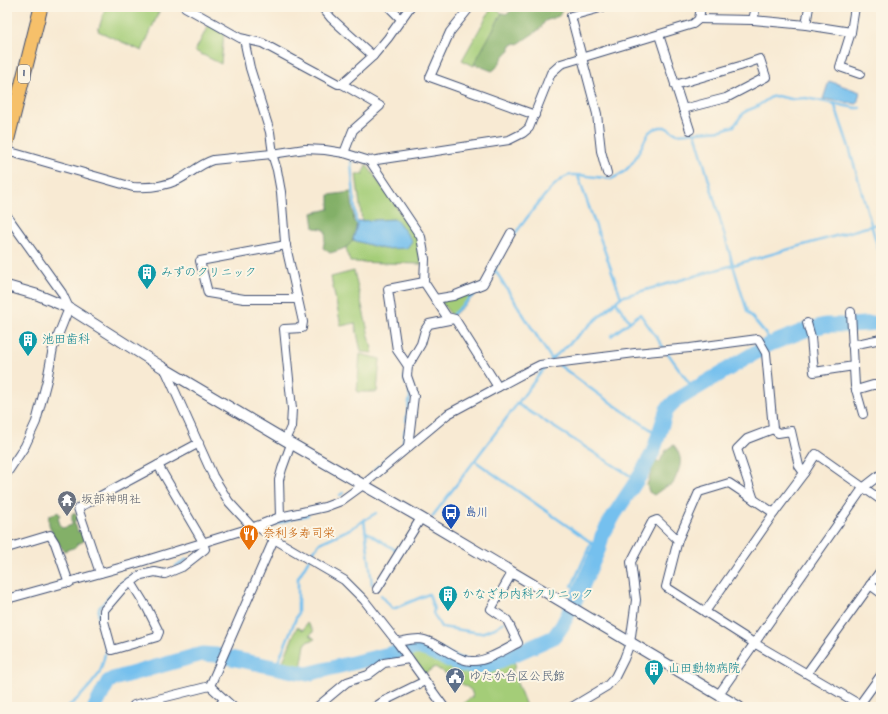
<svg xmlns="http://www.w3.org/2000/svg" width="888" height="714" font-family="Dekko,'Klee One',sans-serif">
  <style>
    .green { fill: #a4cd78; stroke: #607e6b }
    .forest { fill: #83b068; stroke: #4f7063 }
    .water { fill: #75c0ee; stroke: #4878a6 }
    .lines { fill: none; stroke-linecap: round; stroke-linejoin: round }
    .stream { stroke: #75c0ee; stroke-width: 2.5 }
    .river { stroke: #75c0ee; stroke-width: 15 }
    .minor-casing { stroke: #3c4b70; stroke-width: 10 }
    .tertiary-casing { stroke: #3c4b70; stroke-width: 12 }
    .trunk-casing { stroke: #3c4b70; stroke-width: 15 }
    .minor { stroke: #fff; stroke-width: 8 }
    .tertiary { stroke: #fff; stroke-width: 10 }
    .trunk { stroke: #f6c06b; stroke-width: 13 }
    .labels { text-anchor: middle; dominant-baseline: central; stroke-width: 4; stroke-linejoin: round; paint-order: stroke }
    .shield { fill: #fcf5e5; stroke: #5e6a86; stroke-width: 1 }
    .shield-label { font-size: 11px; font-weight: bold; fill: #1b2f5e }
    .culture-label { font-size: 12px; fill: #0d838f; stroke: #fcf5e5; text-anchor: start }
    .worship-label { font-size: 12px; fill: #5b616d; stroke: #fcf5e5; text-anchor: start }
    .transit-label { font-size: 12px; fill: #164399; stroke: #fcf5e5; text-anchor: start }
    .food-label { font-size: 12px; fill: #c56008; stroke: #fcf5e5; text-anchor: start }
    .service-label { font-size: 12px; fill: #4e5e75; stroke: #fcf5e5; text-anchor: start }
  </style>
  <rect width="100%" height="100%" fill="#fcf5e5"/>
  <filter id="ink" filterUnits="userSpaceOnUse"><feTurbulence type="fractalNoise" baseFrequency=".025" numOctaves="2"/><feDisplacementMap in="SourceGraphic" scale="8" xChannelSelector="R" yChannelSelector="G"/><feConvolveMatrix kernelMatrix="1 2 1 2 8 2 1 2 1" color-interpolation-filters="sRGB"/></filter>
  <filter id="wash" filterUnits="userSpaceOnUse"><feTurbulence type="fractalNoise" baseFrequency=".012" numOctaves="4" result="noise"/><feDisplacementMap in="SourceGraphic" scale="16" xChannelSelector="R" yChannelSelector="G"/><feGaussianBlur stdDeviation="0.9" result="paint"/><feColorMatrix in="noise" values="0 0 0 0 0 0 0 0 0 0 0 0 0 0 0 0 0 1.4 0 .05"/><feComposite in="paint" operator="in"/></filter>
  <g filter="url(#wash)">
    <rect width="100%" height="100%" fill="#f8ead3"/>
    <g class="green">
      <polygon points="101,7 161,7 142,51 98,31 105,9"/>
      <polygon points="492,7 495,7 502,13 474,66 462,60"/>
      <polygon points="209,24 224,33 221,64 195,51"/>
      <polygon points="366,164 419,239 421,248 421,264 350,262 346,248 353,240 384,249 396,219 362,221 356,174 363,174"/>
      <polygon points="354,271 373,353 361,352 355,323 341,326 331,277"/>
      <polygon points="482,288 453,316 451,315 440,300"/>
      <polygon points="360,354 380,359 377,392 357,392"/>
      <polygon points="307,623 314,631 310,635 315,639 307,642 305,645 301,669 285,667 282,664 297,627 303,630"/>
      <path d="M417,651c17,5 46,25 62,23 10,-1 25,-10 35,-13l2,6 -4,3 14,36 -68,1 15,-11 -2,-6 -10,-7 -26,-16 -11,7 -16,-22z"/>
    </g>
    <g class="forest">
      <path d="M516,7h45l1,3 -3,6 -14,5 -5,8 -22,15 -2,-1 -6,3v4c-9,6 -10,17 -18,21l-18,-7 28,-51 5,1z"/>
      <path d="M351,192l3,30 3,1c-5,22 -5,24 -27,30l-7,-5 3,-15 -3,-4 -9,-1 -2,-15 17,-4v-14z"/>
      <path d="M674,445c11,16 6,22 -1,39l-8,3 -11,8 -5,-3 -2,-7 7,-23h6c3,-8 5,-13 14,-17z"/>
      <path d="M58,512l2,3 -2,3 3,9 2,1 9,-3v-11l2,-2 3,4 1,3 -4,2 4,11h4l2,9 -6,3 -2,3 -12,4c-6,-9 -18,-23 -15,-35z"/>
    </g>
    <g class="water">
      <polygon points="829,81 860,92 857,104 823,99"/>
      <polygon points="396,219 412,241 407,248 384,249 353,240 358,221"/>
    </g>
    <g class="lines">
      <g class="stream">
        <polyline points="834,103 849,147 881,259"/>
        <polyline points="695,132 733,265 747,311 773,343"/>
        <polyline points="351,162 356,221 357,223"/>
        <polyline points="578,176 621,297"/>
        <path d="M512,238c10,-13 43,-62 59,-63 11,-1 29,3 40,4 23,-9 27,-27 38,-47l5,-3 6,-2h5l12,7 44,-4 13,-4 7,-10 5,-5 10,-4 15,-10 6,-1 14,3 15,-1 50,10h4"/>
        <polyline points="495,270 552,360"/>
        <polyline points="493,273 500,260"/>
        <polyline points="616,302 630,322"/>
        <polyline points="453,314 481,288"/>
        <polyline points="611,336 640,314 664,348"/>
        <polyline points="667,352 694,390"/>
        <polyline points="551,360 621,297 881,223"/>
        <polyline points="559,365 598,394 659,435"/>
        <polyline points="404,376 405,383"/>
        <polyline points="516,403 637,480"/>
        <polyline points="406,421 410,396 409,393"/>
        <polyline points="403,444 405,429"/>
        <polyline points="384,461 399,448"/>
        <polyline points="475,461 599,548"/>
        <polyline points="374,470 379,465"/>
        <polyline points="340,495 343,493"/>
        <polyline points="432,517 545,367"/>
        <polyline points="364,519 372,584"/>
        <polyline points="271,526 291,519 308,515"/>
        <polyline points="365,531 397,551"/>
        <polyline points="176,566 187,559"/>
        <polyline points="580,590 572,586 591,543"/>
        <polyline points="381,595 393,609 429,594 434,609 433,613 441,627 481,633 495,628 504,622"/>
        <polyline points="276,667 298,613 298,578 315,549 320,543 352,528 376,513"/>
        <path d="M67,707c11,-7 24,-22 32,-33 2,-4 7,-22 7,-27 -2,-13 -10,-24 -7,-39l22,-25 11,-8"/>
      </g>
      <path class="river" d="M95,707l13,-25 5,-3 89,-25 14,1 91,19 111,-27c24,7 41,23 68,20l68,-30 8,-11 19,-37 18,-41 3,-12 12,-21 27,-41 12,-22 14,-43 8,-8 93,-56 35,-14 22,-6h25l27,-2 4,-2"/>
    </g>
  </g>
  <g filter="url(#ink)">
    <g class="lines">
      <defs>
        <g id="minor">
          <polyline points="185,7 240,38 262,43 338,84 342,84 380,106 353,130 344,153"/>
          <polyline points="322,7 331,18 373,56"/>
          <polyline points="389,7 402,20"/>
          <polyline points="470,7 450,32 430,77 535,115"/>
          <polyline points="604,7 571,16 597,114 601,151 607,173"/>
          <polyline points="699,19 753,20 806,25 851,32 855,7"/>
          <polyline points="753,20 756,7"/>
          <polyline points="806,25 809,7"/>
          <polyline points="851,32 840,67 860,74"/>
          <polyline points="659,35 690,130"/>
          <polyline points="244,39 250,68 270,132 273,154"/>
          <polyline points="342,84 373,56 388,38 410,7"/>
          <polyline points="675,85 740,66 760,59 766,77 726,98 683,109"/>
          <path d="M7,151l126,36c16,1 30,0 45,-7 12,-6 22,-16 35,-20l59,-6 33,-5 20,1 19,3 26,8 139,-21 14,-7 6,-5 22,-55 10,-9 132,-40 6,-5 2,-12"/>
          <polyline points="272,154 277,170 281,192 285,242 303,322 302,328 284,329 292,409 291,427 285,440"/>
          <polyline points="370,161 421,237 425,259 424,282 447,317 455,319 498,387"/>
          <polyline points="7,216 62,293 69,308 53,348 47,380 36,422 25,446 7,473"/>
          <polyline points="286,245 200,261 208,293 244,299 298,299"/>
          <polyline points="435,299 453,296 483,284 511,233"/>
          <polyline points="851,312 855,386 863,414"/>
          <polyline points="807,323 811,337 814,372 854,366"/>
          <polyline points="852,345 881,339"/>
          <polyline points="408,366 397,350 388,289 424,282"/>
          <polyline points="165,369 213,476 229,502 252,527"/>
          <polyline points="856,390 873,385 881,385"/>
          <polyline points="408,447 414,396 407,376 408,366 421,344 425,330 429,324 454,319"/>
          <polyline points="754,500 737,449 747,439 773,429"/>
          <polyline points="774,513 729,483 699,492 678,540 666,587 754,643 864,707"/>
          <polyline points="280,517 279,480 282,469 291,444"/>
          <polyline points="257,526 274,539 344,580 364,600 397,642 444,707"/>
          <polyline points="7,548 50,535 55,543 69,583"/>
          <polyline points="100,573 78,508 199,443"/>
          <polyline points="131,582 147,608 159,632 157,637 112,650 104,621 104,610 122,589 141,575 155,572 165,574 182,567 205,549 203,542 158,465"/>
          <polyline points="870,585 881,593"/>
          <polyline points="377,589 421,518"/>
          <polyline points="7,599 137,563 257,526 280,517 325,507 341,501 363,485 448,414 528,371 540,365 547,364 635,353 690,348 758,339 766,353 773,429 778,433 791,431 799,466 804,473"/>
          <polyline points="705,612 774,513 804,473 816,454 881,500"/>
          <path d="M397,642c7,-1 15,-3 22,-3 17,1 35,22 53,22 14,1 34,-12 46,-18l-11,-23 -16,-11 21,-36"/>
          <polyline points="807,673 881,570"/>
          <polyline points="210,686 233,707"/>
          <polyline points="719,694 863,488 881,474"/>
          <polyline points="384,701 389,707"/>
          <polyline points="860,704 881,675"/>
          <polyline points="133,707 134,705 210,686 274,539"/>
          <polyline points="218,707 224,700"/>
          <polyline points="317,707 347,682 368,675 384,663 409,659"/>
          <polyline points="375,707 384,701 425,681"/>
          <polyline points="572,707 607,686 615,677 624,659 630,643 636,600 631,562 652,522 657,520 678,540"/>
          <polyline points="722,707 727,700"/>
        </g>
        <polyline id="tertiary" points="7,286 38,295 69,308 165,369 285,440 421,518 739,707"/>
        <polyline id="trunk" points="7,142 41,7"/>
      </defs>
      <use href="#minor" class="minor-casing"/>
      <use href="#tertiary" class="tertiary-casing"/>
      <use href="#trunk" class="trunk-casing"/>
      <use href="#minor" class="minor"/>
      <use href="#tertiary" class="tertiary"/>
      <use href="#trunk" class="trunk"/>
    </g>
  </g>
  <defs>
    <symbol id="building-pin" viewBox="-11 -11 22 30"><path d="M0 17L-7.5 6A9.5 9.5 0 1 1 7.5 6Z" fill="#0f9aa8" stroke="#fcf5e5"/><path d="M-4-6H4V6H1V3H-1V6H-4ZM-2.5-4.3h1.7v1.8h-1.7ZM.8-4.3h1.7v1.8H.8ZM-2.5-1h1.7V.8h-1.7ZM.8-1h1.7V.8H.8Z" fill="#fff"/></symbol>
    <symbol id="temple-pin" viewBox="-11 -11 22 30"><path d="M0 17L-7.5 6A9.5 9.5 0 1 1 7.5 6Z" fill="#6b7280" stroke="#fcf5e5"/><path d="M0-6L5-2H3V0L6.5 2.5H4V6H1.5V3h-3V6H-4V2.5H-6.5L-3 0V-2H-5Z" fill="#fff"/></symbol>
    <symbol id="bus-pin" viewBox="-11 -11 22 30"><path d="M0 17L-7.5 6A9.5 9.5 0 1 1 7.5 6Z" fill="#1a4fb4" stroke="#fcf5e5"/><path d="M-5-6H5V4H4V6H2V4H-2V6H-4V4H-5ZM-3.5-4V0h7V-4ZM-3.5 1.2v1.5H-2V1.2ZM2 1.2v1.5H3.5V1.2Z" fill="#fff"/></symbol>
    <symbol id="restaurant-pin" viewBox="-11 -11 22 30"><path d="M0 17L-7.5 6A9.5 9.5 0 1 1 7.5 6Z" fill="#e8710a" stroke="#fcf5e5"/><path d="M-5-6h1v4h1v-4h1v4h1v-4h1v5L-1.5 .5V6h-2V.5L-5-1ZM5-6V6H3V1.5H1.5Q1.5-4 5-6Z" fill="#fff"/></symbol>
    <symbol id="civic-pin" viewBox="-11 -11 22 30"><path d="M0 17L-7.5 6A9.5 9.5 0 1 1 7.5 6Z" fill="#5c6f8a" stroke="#fcf5e5"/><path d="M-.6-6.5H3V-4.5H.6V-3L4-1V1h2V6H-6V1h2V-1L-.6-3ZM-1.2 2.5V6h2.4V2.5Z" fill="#fff"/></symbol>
  </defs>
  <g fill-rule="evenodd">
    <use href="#building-pin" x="136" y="262" width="22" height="30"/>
    <use href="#building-pin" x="17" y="329" width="22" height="30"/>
    <use href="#temple-pin" x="56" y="489" width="22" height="30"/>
    <use href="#bus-pin" x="440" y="502" width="22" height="30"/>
    <use href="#restaurant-pin" x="238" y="523" width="22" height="30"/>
    <use href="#building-pin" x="437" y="584" width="22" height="30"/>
    <use href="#building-pin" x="643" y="658" width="22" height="30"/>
    <use href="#civic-pin" x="444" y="666" width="22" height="30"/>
  </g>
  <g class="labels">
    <rect class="shield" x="18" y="65" width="12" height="18" rx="3"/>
    <g class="shield-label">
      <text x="24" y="74">1</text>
    </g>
    <g class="culture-label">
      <text x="161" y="273">みずのクリニック</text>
      <text x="42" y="340">池田歯科</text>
      <text x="462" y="595">かなざわ内科クリニック</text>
      <text x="668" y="669">山田動物病院</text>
    </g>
    <g class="worship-label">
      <text x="81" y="500">坂部神明社</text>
    </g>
    <g class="transit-label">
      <text x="465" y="513">島川</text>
    </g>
    <g class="food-label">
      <text x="263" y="534">奈利多寿司栄</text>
    </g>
    <g class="service-label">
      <text x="469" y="677">ゆたか台区公民館</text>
    </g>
  </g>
  <rect width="888" height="714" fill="none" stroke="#fcf5e5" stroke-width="24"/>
</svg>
